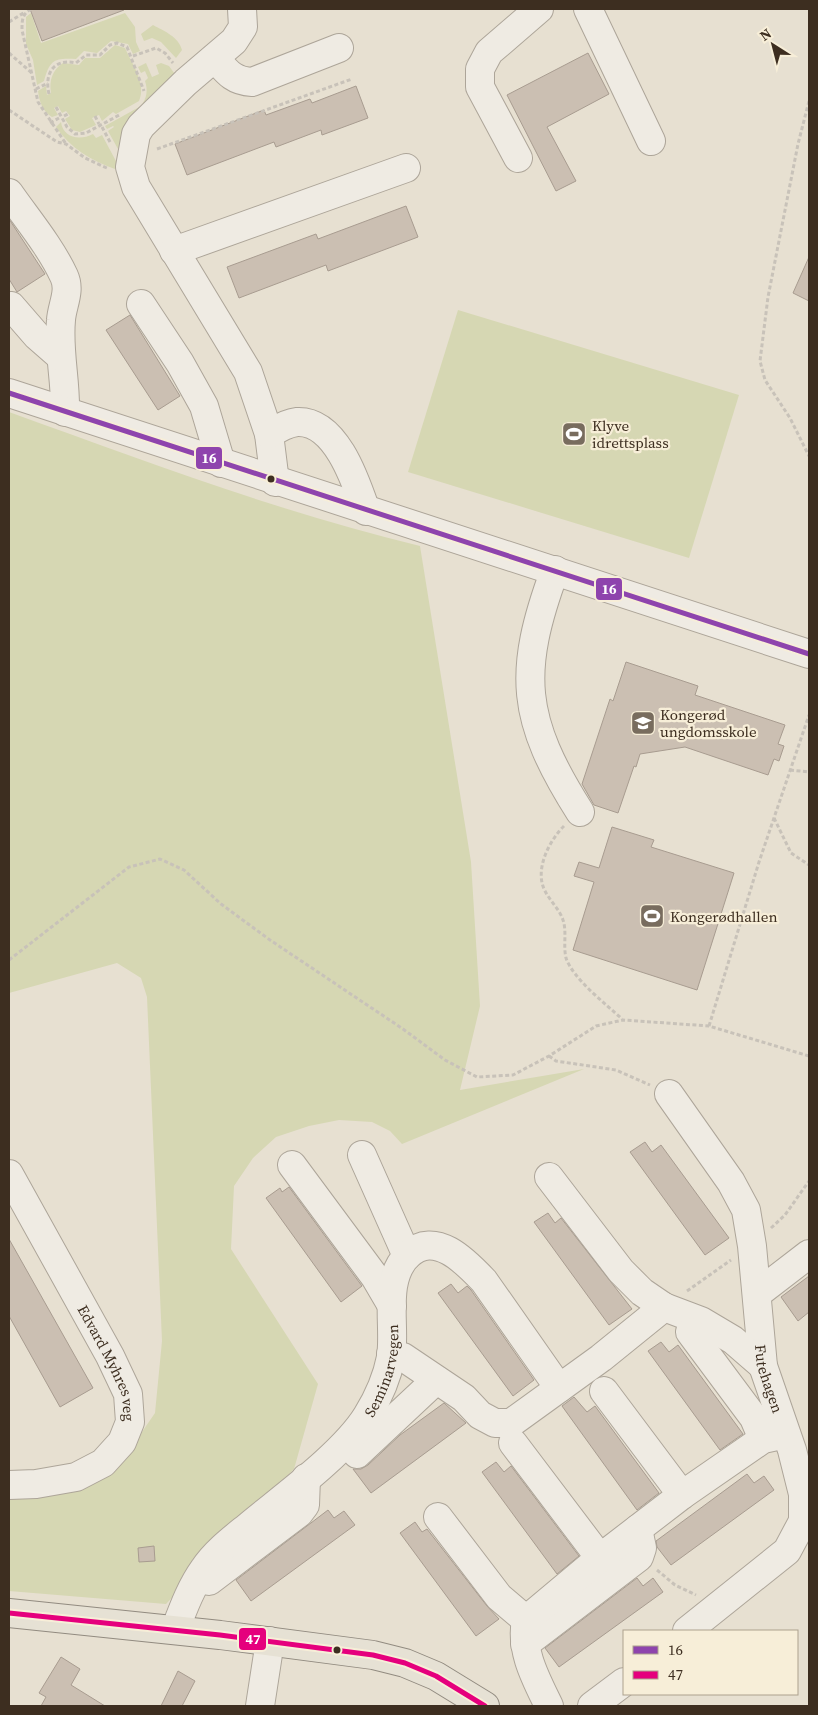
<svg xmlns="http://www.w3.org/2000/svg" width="818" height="1715" font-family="'Source Serif 4',serif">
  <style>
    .green { fill: #d6d7b3 }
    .building { fill: #cbbfb2; stroke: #a89c90 }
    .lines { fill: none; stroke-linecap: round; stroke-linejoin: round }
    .minor-casing { stroke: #ada599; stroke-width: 30 }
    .major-casing { stroke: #928b80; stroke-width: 30 }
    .path { stroke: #c8c2b9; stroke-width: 3; stroke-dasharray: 4 2.5; stroke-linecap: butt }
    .minor { stroke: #efebe3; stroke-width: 28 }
    .major { stroke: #e6e1d4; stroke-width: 28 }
    .bus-1-casing { stroke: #f7eed8; stroke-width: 9 }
    .bus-2-casing { stroke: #f7eed8; stroke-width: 9 }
    .bus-1 { stroke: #8e44ad; stroke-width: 5 }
    .bus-2 { stroke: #e5007d; stroke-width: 5 }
    .bus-dot { fill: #3d2e20; stroke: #f7eed8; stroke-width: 2 }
    .labels { text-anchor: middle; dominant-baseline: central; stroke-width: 4.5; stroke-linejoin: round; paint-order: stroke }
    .poi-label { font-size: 15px; fill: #3d2e20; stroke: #f7eed8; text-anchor: start }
    .street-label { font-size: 15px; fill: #3d2e20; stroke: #f7eed8 }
    .line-badge { stroke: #f7eed8; stroke-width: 2 }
    .badge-label { font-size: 14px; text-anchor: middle; font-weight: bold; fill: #fff }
  </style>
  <rect width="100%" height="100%" fill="#e7e0d1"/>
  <g class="green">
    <path d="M31,13l10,30 84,-30 10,14 1,15 4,9 -7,3 -5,-10 -17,-3 -14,12 -13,-2 -8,8c-21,-1 -26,0 -32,22l-7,4 -4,-25 -7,-16v-27z"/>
    <path d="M153,25c11,6 26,12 29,25l-6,8 -15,-16 -9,-4 -8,3 -3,-7z"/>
    <path d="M115,45l10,3c7,16 22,36 14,53l-23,13 -3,-2 -11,9 -3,-6 -7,3 4,7 -16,7 -8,-2 -7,-11 5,-3 -4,-5 -4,2 -4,-7 -4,2 4,7 -6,2c-9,-5 -13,-16 -14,-26l8,-5 1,9 4,-2c-2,-12 1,-23 12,-30l16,2 6,-7h15z"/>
    <path d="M146,63l6,14 7,-3 -3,-9 5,-2 8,3 8,11 -54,57 -5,15 -10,-18 6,-4 -1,-1 -6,3 -2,-3 36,-20c6,-8 7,-16 4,-25l3,-3 -3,-7 -4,2 -3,-6z"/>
    <path d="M61,122c2,16 19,19 32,12l3,4 6,-3 15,28 -2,6c-23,-8 -45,-21 -59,-42z"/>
    <polygon points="458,310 739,395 689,558 408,472"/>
    <path d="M9,412c136,49 270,100 411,134l51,316 9,144 -20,84 124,-21 -182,75 -12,-13 -18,-9 -33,-2 -30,6 -33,11 -23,21 -19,28 -3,63 87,135 -24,85 -128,135 -157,-13v-96l124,-50 22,-32 7,-72 -15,-344 -6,-19 -24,-15 -108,30z"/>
  </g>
  <g class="building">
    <polygon points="30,9 124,9 124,10 42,41"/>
    <polygon points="588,53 609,94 547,127 576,181 556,191 507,95"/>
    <polygon points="356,86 368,118 322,135 321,130 276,147 274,142 187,175 175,144 264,110 266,115 310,99 312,103"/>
    <polygon points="406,206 418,237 328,271 326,265 239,298 227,267 316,234 318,239"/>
    <polygon points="9,219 45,274 17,292 9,279"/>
    <polygon points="809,257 809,301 793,293"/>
    <polygon points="130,315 180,396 158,410 106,330"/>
    <polygon points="626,662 698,686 695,695 785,725 778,744 784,746 779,761 774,759 768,775 685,747 640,754 636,767 634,766 618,813 594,805 582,784 610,699 613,701"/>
    <polygon points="612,827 654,840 651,847 734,873 697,990 573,950 594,882 574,876 579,862 599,868"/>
    <polygon points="645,1142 652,1152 661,1145 729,1238 705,1255 630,1152"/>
    <polygon points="289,1187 362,1286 341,1302 266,1198 280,1188 282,1192"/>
    <polygon points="548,1213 555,1223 561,1218 632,1309 609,1325 534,1222"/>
    <polygon points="9,1239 93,1388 60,1407 9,1316"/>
    <polygon points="809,1276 809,1312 798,1321 781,1297"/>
    <polygon points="451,1284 458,1293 467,1286 471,1290 534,1380 513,1396 438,1293"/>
    <polygon points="661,1342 669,1352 678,1345 743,1434 720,1450 648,1351"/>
    <polygon points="574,1397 587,1412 595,1406 659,1493 637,1510 562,1406"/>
    <polygon points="444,1403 466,1423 371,1493 353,1469 361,1469 368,1465 400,1435"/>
    <polygon points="496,1462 504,1472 511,1466 579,1556 557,1574 482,1472"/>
    <polygon points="747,1474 754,1483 764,1476 774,1490 671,1565 657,1547 656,1541"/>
    <polygon points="328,1510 334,1518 344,1511 355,1525 251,1601 236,1580"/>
    <polygon points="415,1522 422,1532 427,1529 487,1606 499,1619 476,1636 400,1533"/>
    <polygon points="154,1546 155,1561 139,1562 138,1548"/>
    <polygon points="637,1578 643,1586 653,1578 663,1592 559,1667 545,1648"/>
    <polygon points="61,1657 80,1669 71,1685 105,1706 41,1706 46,1697 39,1693"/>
    <polygon points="178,1671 195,1681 182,1706 161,1706"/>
  </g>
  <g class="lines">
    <defs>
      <g id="minor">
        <polyline points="242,9 243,27 234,41 186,82 141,126 136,134 130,167 136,187 248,372 269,434 275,482"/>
        <polyline points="588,9 651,141"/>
        <path d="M215,58c12,14 18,23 37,24l87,-34"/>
        <polyline points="518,158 480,87 480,69 489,52 539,9"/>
        <path d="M9,193c18,26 41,53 55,83 7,15 -2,29 -3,44 -3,31 5,61 4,92"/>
        <polyline points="174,251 406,168"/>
        <polyline points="141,304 180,363 204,406 221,463"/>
        <polyline points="11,306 37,336 61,357"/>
        <polyline points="9,393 809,654"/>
        <path d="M269,434c8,-5 18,-11 28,-12 39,-2 59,60 69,89"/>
        <path d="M555,570c-38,103 -34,149 25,242"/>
        <path id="s1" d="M669,1094l62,88 15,28 6,36 11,120 29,84 11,44v27l-16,30 -100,80"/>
        <polyline points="362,1155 407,1256"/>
        <polyline points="292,1165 375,1277 392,1306"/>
        <path id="s2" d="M9,1174l101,182 18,38 2,28 -8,20 -19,21 -27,14 -40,7 -27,1"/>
        <polyline points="549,1177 621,1271 642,1292 664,1307 701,1321 733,1340 763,1366"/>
        <polyline points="757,1294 809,1254"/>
        <polyline points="690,1332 754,1418 763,1439"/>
        <polyline points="391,1354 403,1357 464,1398 480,1415 495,1423 511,1423 601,1358 664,1307"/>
        <polyline points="604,1391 682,1495"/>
        <polyline points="513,1443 600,1558"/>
        <polyline points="357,1454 436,1380"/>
        <polyline points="438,1517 499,1597 526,1620"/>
        <polyline points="209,1581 299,1513 305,1505 306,1478"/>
        <path id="s3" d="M175,1630c8,-21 16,-43 29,-61 12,-18 30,-31 47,-45 34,-28 93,-71 116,-108 11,-18 20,-38 24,-59 5,-31 -9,-77 17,-102 27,-26 58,7 76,26l75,107"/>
        <polyline points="525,1644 639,1557 642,1548 638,1529"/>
        <polyline points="260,1706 270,1641"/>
        <path d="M549,1706c-13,-27 -29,-55 -23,-86l74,-62 82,-63 81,-56 23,-5"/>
        <polyline points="592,1706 624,1682"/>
      </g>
      <polyline id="major" points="9,1613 220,1635 373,1655 405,1663 436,1676 485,1706"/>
    </defs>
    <use href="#minor" class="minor-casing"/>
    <use href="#major" class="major-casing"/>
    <g class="path">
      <path d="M31,9c-9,5 -9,11 -9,21l16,72 28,42"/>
      <polyline points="9,22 25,12"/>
      <polyline points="9,53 33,74"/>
      <polyline points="133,56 156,48 165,53 173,63"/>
      <polyline points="36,89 48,83"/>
      <path d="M49,94c-5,-21 5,-36 27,-31l10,-8h14l10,-10 7,-2 10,4 17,44"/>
      <polyline points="809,101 798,144 768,297 760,361 765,380 790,418 809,456"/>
      <polyline points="56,107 67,127 75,134 86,133 121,114"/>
      <polyline points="9,110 57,142 66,144 85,158 109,169"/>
      <polyline points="64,116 68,114"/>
      <polyline points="95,116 99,124"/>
      <polyline points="50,123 59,118"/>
      <polyline points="102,127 110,142"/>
      <polyline points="157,149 352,79"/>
      <polyline points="790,770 809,772"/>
      <polyline points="774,818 791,853 809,865"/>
      <path d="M564,826c-15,15 -30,44 -19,65 5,10 15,19 18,29 4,12 0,25 3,38 7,21 40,46 56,61"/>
      <polyline points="9,960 129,867 160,859 184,870 221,904 270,940 403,1029 445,1060 477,1077 513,1075 549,1056 596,1026 623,1020 709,1026 809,1056"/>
      <polyline points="709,1026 759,862 809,715"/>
      <polyline points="549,1056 556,1061 616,1070 650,1085"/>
      <polyline points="771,1228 785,1215 809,1181"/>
      <polyline points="687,1291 731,1260"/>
      <polyline points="657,1570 675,1585 696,1595"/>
    </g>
    <use href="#minor" class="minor"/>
    <use href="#major" class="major"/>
    <defs>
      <polyline id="bus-1" points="9,393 809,654"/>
      <polyline id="bus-2" points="9,1613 220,1635 373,1655 405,1663 436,1676 485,1706"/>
    </defs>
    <use href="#bus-1" class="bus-1-casing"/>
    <use href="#bus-2" class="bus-2-casing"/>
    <use href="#bus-1" class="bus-1"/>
    <use href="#bus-2" class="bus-2"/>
  </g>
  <defs>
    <symbol id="stadium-square" viewBox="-11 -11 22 22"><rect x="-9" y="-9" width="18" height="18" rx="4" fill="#786c5e" stroke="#f7eed8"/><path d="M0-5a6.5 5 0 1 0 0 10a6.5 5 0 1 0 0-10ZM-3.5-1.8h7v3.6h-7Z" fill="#fff"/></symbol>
    <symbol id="school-square" viewBox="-11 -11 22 22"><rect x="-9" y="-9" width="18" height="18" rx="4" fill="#786c5e" stroke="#f7eed8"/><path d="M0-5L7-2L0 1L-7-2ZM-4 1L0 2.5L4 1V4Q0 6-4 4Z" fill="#fff"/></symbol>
  </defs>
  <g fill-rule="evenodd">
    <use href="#stadium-square" x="560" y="420" width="28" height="28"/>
    <use href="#school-square" x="629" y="709" width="28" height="28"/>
    <use href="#stadium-square" x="638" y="902" width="28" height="28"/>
  </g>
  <g class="bus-dot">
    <circle cx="271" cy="479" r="4.5"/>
    <circle cx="337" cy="1650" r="4.5"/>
  </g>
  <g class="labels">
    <g class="poi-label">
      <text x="592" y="425">Klyve<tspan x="592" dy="17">idrettsplass</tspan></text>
      <text x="660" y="714">Kongerød<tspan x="660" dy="17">ungdomsskole</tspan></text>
      <text x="670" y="916">Kongerødhallen</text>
    </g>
    <g class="street-label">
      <text stroke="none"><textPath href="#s2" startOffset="214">Edvard Myhres veg</textPath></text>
      <text stroke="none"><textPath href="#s3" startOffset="341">Seminarvegen</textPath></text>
      <text stroke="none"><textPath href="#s1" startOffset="310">Futehagen</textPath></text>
    </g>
  </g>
  <g class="line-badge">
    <rect x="195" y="446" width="28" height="24" rx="5" fill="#8e44ad"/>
    <rect x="595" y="577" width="28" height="24" rx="5" fill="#8e44ad"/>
    <rect x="238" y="1627" width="29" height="24" rx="5" fill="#e5007d"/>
  </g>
  <g class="badge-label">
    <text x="209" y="463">16</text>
    <text x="609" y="594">16</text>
    <text x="253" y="1644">47</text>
  </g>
  <rect width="818" height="1715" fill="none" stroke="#3d2e20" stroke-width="20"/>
  <rect x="623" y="1630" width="175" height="65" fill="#f7eed8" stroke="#ada18e"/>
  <rect x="633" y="1646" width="25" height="8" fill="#8e44ad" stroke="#ada18e"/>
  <text x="668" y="1655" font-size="15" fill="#3d2e20">16</text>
  <rect x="633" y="1671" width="25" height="8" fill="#e5007d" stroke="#ada18e"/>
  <text x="668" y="1680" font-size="15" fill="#3d2e20">47</text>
  <g transform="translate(773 45) rotate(324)" stroke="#f7eed8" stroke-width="4" paint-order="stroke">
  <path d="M0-4L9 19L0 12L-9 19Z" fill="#3d2e20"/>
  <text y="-8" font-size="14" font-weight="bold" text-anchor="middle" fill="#3d2e20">N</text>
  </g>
</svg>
